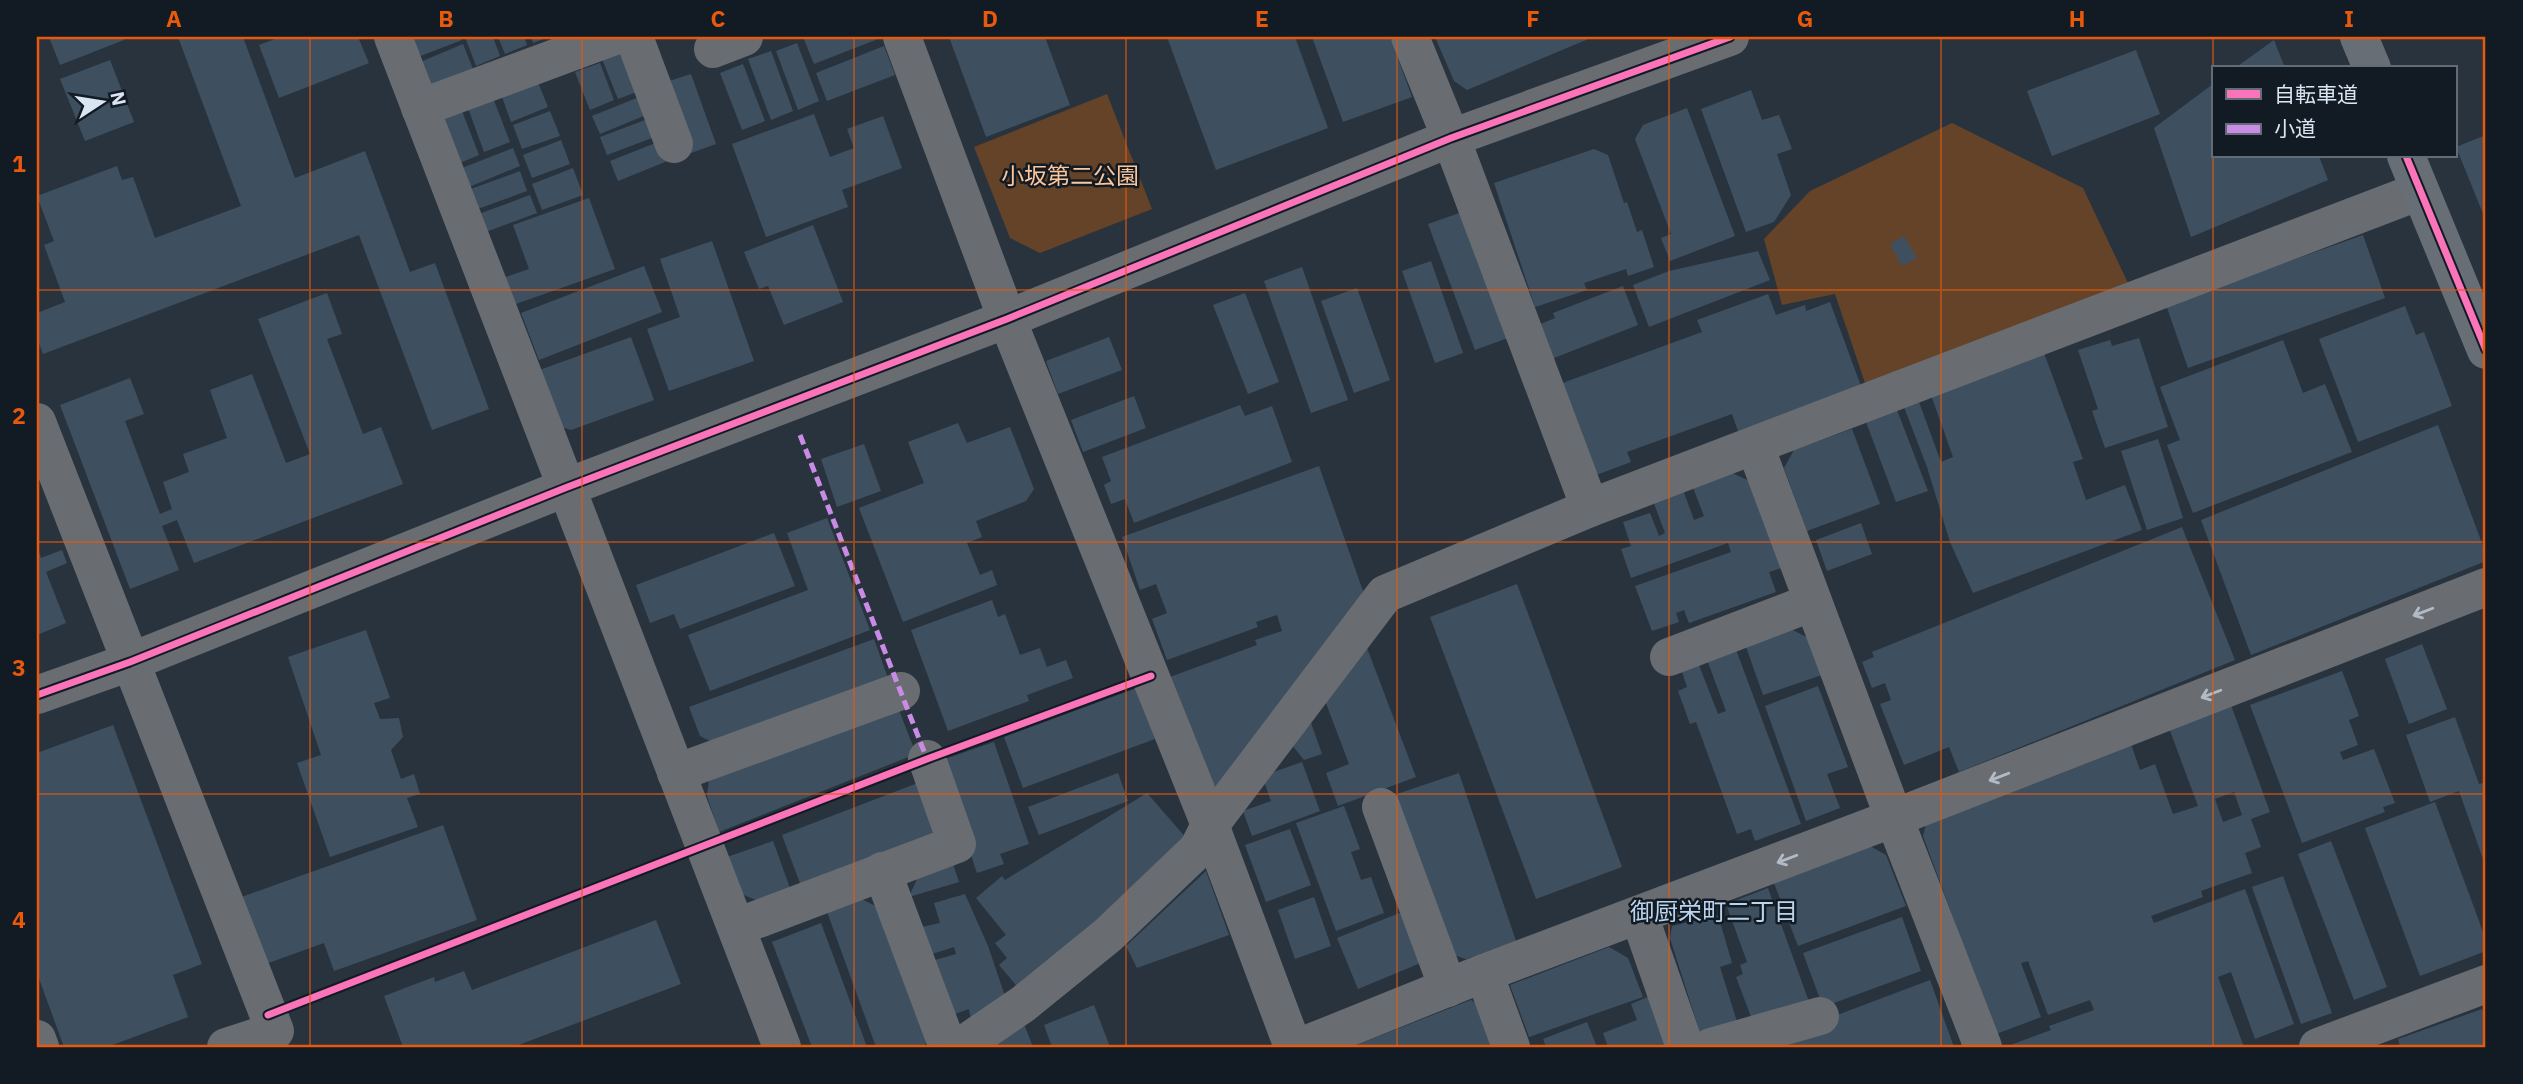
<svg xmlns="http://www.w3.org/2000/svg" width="2523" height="1084" font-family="'IBM Plex Sans','Noto Sans JP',sans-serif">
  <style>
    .green { fill: #654328 }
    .building { fill: #3e5060; fill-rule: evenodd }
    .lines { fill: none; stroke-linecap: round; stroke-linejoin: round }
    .minor { stroke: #696d71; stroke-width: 38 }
    .major { stroke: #676e75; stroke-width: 38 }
    .quiet { stroke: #ca8be6; stroke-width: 5; stroke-dasharray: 10 5; stroke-linecap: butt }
    .cycleway-casing { stroke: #121b23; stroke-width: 11 }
    .cycleway { stroke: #fb73b8; stroke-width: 7 }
    .oneway { stroke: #b2bbc5 }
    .grid { fill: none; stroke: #e8590c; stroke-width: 2; stroke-opacity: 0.55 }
    .labels { text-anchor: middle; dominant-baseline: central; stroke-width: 5; stroke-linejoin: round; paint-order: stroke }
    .park-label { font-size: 23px; fill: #fdc59a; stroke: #121b23 }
    .neighbourhood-label { font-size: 24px; fill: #bbd4ed; stroke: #121b23 }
    .neatline { fill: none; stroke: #e8590c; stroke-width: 2.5 }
    .grid-label { font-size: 23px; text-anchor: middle; font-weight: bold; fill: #e8590c }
  </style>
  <rect width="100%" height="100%" fill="#28333e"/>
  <g class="green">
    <polygon points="1107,94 1152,209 1040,253 1010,238 974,147"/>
    <polygon points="1952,123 2083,188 2128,283 1866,386 1835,294 1782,305 1764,239 1810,191"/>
  </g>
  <g class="building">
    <polygon points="49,37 122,37 124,40 60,65"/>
    <polygon points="178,37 243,37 295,178 365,151 410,272 435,263 489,409 432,430 359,235 43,354 37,338 37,313 65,302 44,245 54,241 37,196 117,166 122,180 133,177 155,238 241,206"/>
    <polygon points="280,37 358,37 369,63 279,98 259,45"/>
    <polygon points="410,37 460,37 462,40 418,57"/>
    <polygon points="465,37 493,37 500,56 476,66"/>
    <polygon points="498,37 524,37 527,45 505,54"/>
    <polygon points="531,37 549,37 533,43"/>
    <polygon points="803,37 883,37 814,64"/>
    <polygon points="949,37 1045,37 1070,105 986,137"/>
    <polygon points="1167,37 1295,37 1328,128 1216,170"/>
    <polygon points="1312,37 1390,37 1412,97 1343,122"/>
    <polygon points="1435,37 1593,37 1467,90 1454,81"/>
    <polygon points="2274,40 2285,68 2235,68"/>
    <polygon points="797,43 819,101 798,110 776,51"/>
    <polygon points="463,44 473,69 428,87 418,63"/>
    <polygon points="884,46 895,75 827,101 816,73"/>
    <polygon points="626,49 642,90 618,99 602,59"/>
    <polygon points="2136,50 2160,114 2052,156 2027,91"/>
    <polygon points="771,51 793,111 771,120 748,59"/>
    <polygon points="110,60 134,122 85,141 60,79"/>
    <polygon points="600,63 614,100 590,110 575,72"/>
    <polygon points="743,64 765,121 742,130 720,73"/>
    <polygon points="691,74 716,144 691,153 666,82"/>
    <polygon points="537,80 548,107 511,122 501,94"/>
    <polygon points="2213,84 2213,156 2319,156 2328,180 2191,237 2154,128"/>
    <polygon points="1751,90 1762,120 1779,115 1792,149 1777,154 1791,195 1774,222 1746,232 1701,109"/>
    <polygon points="644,95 651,113 600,134 592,116"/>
    <polygon points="493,98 510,142 484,152 468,108"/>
    <polygon points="1687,108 1735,236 1670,261 1661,238 1671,234 1635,139 1643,125"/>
    <polygon points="462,111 479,155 460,163 443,119"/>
    <polygon points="550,111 560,136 522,149 513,125"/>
    <polygon points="814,114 830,157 854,148 847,129 883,116 902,168 842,190 848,207 766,237 732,144"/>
    <polygon points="653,117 660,135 607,155 600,137"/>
    <polygon points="2486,135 2486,221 2456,147"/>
    <polygon points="561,140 570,164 532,178 523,155"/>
    <polygon points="663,140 670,160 618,181 610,161"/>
    <polygon points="513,148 520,166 469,187 462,168"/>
    <polygon points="1594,149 1608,155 1624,203 1627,202 1637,232 1642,230 1654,267 1628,276 1626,269 1584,283 1587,290 1535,307 1494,183"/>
    <polygon points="573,168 583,195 542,210 532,184"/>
    <polygon points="520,171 527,191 475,210 468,190"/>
    <polygon points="530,195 537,213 483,233 476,215"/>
    <polygon points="589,198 615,269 513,305 503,278 529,269 513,225"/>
    <polygon points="1462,212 1508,338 1475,350 1428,224"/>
    <polygon points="813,225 843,302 784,325 768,286 759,289 744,252"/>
    <polygon points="2363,235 2385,298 2188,368 2166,305"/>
    <polygon points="1904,236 1917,258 1902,266 1890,244"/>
    <polygon points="712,241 754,361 669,391 647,329 680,317 660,259"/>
    <polygon points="1758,251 1770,280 1649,327 1633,285 1669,271"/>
    <polygon points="1431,261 1463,353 1435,363 1402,271"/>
    <polygon points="644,266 662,312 539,360 521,313"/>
    <polygon points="1302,267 1348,400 1311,413 1264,281"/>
    <polygon points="1623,286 1638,325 1549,360 1536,326 1555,318 1553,313"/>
    <polygon points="1357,288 1390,380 1354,393 1321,301"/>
    <polygon points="327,293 342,334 327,339 363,434 381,427 403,484 194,563 177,520 162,526 179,570 130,589 60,405 130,378 144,414 125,421 160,514 172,509 163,482 189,472 183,454 227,438 210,390 252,374 286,463 310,454 258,319"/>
    <polygon points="1245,293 1279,382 1248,394 1213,305"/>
    <polygon points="1768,294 1776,315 1805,305 1806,311 1830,302 1862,389 1739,434 1732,414 1627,452 1631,462 1591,477 1557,385 1702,332 1697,320"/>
    <polygon points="2405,306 2416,335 2424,332 2452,406 2358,442 2319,339"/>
    <polygon points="631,337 654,400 571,430 552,424 534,372"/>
    <polygon points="1109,337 1122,370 1058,394 1046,361"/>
    <polygon points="2139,338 2168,427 2105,448 2092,411 2098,409 2078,350 2110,340 2112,346"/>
    <polygon points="2283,340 2303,393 2325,384 2352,452 2193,513 2167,445 2180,440 2160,387"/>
    <polygon points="2044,353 2083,459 2073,462 2086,500 2125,485 2142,530 1973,593 1950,542 1927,467 1904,407 1919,402 1941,462 1953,457 1931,395"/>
    <polygon points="1134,396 1146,428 1083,452 1071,420"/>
    <polygon points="1240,405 1245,416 1272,406 1292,462 1134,523 1125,499 1111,504 1104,485 1111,481 1102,457"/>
    <polygon points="1897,410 1928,491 1896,502 1866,422"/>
    <polygon points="958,423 967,443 1010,427 1034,489 1026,501 976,521 982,537 967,543 980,575 992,570 997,585 903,622 859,508 924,483 908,442"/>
    <polygon points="2438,425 2486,554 2486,561 2251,655 2201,520"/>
    <polygon points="1852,429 1880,504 1807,531 1784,468 1794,450"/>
    <polygon points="2158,439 2183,518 2147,530 2121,451"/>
    <polygon points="864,444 881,491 837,507 821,459"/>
    <polygon points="1319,466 1364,594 1264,744 1211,791 1170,677 1257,645 1255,640 1282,631 1277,615 1256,622 1258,627 1167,660 1152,619 1167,613 1156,584 1140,590 1122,537"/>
    <polygon points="1730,472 1752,482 1782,568 1769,572 1776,592 1689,623 1684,610 1676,613 1679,622 1652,631 1635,586 1731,552 1728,543 1631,578 1621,549 1631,546 1623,522 1650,513 1659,536 1665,533 1653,501 1683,490 1694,520 1704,516 1692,485"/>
    <polygon points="827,518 870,630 710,691 688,635 808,590 787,533"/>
    <polygon points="1861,523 1872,554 1827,571 1816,540"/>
    <polygon points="2182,527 2235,660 1959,772 1949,747 1904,765 1880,704 1891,700 1885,683 1872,688 1862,662 1874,657 1872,652"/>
    <polygon points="774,533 795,586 680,629 674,614 650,623 636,585"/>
    <polygon points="37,546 41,558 62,550 67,563 46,572 66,623 37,635"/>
    <polygon points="1517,584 1622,867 1536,899 1430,617"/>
    <polygon points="992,600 998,617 1005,614 1020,655 1040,648 1047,667 1066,660 1073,678 1027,695 1029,701 948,731 911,630"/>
    <polygon points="1789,628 1810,639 1822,675 1763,695 1745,644"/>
    <polygon points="366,630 390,698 374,703 380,719 399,718 403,737 391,750 401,779 414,774 420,794 407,798 418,827 330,857 297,763 321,755 288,657"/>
    <polygon points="874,639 889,681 716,744 700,736 689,707"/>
    <polygon points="2422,644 2447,709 2409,724 2385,659"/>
    <polygon points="1735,647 1801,824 1755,841 1751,829 1737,834 1696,722 1690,724 1678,691 1687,687 1680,666 1697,660 1718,714 1726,711 1706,657"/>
    <polygon points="1367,648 1416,777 1338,806 1326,773 1349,764 1324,698"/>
    <polygon points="2342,671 2359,716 2349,720 2358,745 2340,752 2343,760 2374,749 2395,803 2383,807 2385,812 2302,843 2250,705"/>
    <polygon points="1818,686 1848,767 1827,774 1840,808 1806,821 1765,706"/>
    <polygon points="1137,688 1155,739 1023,788 1004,737"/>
    <polygon points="897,705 916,754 719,832 707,796 709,779"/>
    <path d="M2231,705l39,107 -19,7 10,28 -16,6 7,20 -51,18 2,6 -52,19 3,7 91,-34 49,135 -39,15 -24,-67 -13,5 26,70h-239l46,-17 -2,-4 45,-16 -4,-10 -42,15 -20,-54 -7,2 20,54 -45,17 -73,-198 3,-12 205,-80 9,26 15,-6 18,50 25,-8 -29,-78zM2234,792l8,23 -19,7 -8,-23z"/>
    <polygon points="1309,717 1322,754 1304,760 1288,740"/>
    <polygon points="2455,717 2479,784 2486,782 2486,858 2483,859 2459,791 2430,802 2406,735"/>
    <polygon points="113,725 202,964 173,975 188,1017 107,1047 64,1047 37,973 37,753"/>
    <polygon points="994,742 1029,844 1000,854 1004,864 977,873 939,761"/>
    <polygon points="1302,762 1320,811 1252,836 1243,811 1271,801 1262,776"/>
    <polygon points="1118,773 1128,801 1039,835 1028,807"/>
    <polygon points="1459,773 1516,941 1466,959 1447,953 1394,795"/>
    <polygon points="923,781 943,831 801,886 782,835"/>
    <polygon points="1147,793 1187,839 1020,990 999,965 1007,958 995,943 1006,935 976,898 1002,876 1005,880"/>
    <polygon points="2435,802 2486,940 2486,951 2420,976 2365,828"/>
    <polygon points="1344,806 1360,849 1351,852 1361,880 1371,877 1384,913 1336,931 1296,823"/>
    <polygon points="443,825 477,920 334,971 324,943 260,966 236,899"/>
    <polygon points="1290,829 1311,885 1266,902 1245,845"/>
    <polygon points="773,841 790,888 756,900 739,893 727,857"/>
    <polygon points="2331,841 2387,987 2354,1000 2298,854"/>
    <polygon points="1870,846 1886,855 1906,906 1798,946 1774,883"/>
    <polygon points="952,861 959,882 909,897 920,872"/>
    <polygon points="1206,871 1229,935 1137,968 1126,946"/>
    <polygon points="2283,876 2332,1013 2301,1024 2252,887"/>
    <polygon points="1768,888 1812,1010 1756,1030 1736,977 1743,974 1740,965 1747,962 1726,904"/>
    <polygon points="965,894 988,946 1005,996 971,1020 969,1009 955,1014 935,960 956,954 954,947 932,954 921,927 940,923 934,903"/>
    <polygon points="857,897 882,909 929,1036 924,1047 876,1047 826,909"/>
    <polygon points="1314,897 1331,946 1295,959 1278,910"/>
    <polygon points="1402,912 1423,962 1358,989 1337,938"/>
    <polygon points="1718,915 1732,963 1720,967 1738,1025 1701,1036 1670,938 1672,926"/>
    <polygon points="1902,917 1921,971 1823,1007 1803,953"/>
    <polygon points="656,920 681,984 513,1047 403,1047 384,996 434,977 435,982 464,971 472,990"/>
    <polygon points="821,923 867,1047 812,1047 772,942"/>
    <polygon points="1609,947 1628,958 1643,997 1529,1037 1510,985"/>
    <polygon points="1930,980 1954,1047 1761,1047 1824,1020"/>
    <polygon points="1650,996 1669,1047 1608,1047 1603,1033 1637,1020 1631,1004"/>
    <polygon points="1471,1000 1485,1010 1498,1047 1351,1047"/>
    <polygon points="1094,1005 1110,1047 1052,1047 1044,1025"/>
    <polygon points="2482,1009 2486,1019 2486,1047 2400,1047 2398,1039"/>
    <polygon points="1022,1019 1033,1047 986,1047"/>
    <polygon points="1587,1022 1597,1047 1546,1047 1543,1039"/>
  </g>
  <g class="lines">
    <g class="minor">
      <polyline points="393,37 782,1047"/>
      <polyline points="634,37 674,144"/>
      <polyline points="902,37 1007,319 1210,825 1293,1047"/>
      <polyline points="1410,37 1451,138 1590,508"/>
      <polyline points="713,49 744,37"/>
      <polyline points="420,108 612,37"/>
      <polyline points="37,422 275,1031 226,1047"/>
      <polyline points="1755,446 1894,818 1983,1047"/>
      <polyline points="1669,657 1813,602"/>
      <polyline points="37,695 130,662 565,488 1007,319 1451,138 1730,37"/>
      <polyline points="676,773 901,691"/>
      <polyline points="1381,807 1448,988"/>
      <polyline points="882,871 948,1047"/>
      <polyline points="1639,915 1685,1047"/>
      <polyline points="737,927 957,844 927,759"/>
      <polyline points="1484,973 1511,1047"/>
      <polyline points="37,1039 40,1047"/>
      <polyline points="960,1047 1023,1004 1108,935 1198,849 1210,825 1385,594 1590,508 2420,191"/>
      <polyline points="1300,1047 1484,973 1894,818 2486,587"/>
      <polyline points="1711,1047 1820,1016"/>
      <polyline points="2318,1047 2486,984"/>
    </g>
    <g class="major">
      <polyline points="2359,37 2372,68"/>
      <polyline points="2406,156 2486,350"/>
    </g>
    <polyline class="quiet" points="800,435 927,759"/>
    <defs>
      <g id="cycleway">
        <polyline points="2406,156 2486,350"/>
        <polyline points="37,695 130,662 565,488 1007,319 1451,138 1730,37"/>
        <polyline points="268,1015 927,759 1151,676"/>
      </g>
    </defs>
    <use href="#cycleway" class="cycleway-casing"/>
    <use href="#cycleway" class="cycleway"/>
  </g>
  <defs><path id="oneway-shaft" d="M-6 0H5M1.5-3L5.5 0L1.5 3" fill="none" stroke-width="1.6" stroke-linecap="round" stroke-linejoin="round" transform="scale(1.75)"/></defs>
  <g class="oneway">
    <use href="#oneway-shaft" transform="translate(2423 612) rotate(159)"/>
    <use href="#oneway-shaft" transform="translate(2211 694) rotate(159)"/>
    <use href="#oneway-shaft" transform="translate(1999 777) rotate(159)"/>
    <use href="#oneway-shaft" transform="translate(1787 859) rotate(159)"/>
  </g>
  <path class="grid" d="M310,37v1010M582,37v1010M854,37v1010M1126,37v1010M1397,37v1010M1669,37v1010M1941,37v1010M2213,37v1010M37,290h2449M37,542h2449M37,794h2449"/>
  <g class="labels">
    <g class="park-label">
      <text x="1070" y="175">小坂第二公園</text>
    </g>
    <g class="neighbourhood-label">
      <text x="1714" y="911">御厨栄町二丁目</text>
    </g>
  </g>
  <rect width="2523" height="1084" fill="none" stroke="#121b23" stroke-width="77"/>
  <rect x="2212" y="66" width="245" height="91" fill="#121b23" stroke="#626c76" stroke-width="2"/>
  <rect x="2226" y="89" width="35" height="10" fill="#fb73b8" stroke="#626c76" stroke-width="2"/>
  <text x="2274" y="102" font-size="21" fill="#d9e5f2">自転車道</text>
  <rect x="2226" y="124" width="35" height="10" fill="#ca8be6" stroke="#626c76" stroke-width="2"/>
  <text x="2274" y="136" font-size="21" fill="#d9e5f2">小道</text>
  <g transform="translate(102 102) rotate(78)" stroke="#121b23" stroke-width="5" paint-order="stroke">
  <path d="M0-5L12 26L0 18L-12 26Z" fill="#d9e5f2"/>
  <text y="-10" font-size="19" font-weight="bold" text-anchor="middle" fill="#d9e5f2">N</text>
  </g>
  <rect x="38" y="38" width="2446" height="1008" class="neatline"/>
  <g class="grid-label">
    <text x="174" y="27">A</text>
    <text x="446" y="27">B</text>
    <text x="718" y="27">C</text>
    <text x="990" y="27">D</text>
    <text x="1262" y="27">E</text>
    <text x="1533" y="27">F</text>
    <text x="1805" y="27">G</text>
    <text x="2077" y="27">H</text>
    <text x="2349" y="27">I</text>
    <text x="19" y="172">1</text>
    <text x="19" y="424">2</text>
    <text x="19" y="676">3</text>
    <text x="19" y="928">4</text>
  </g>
</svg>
